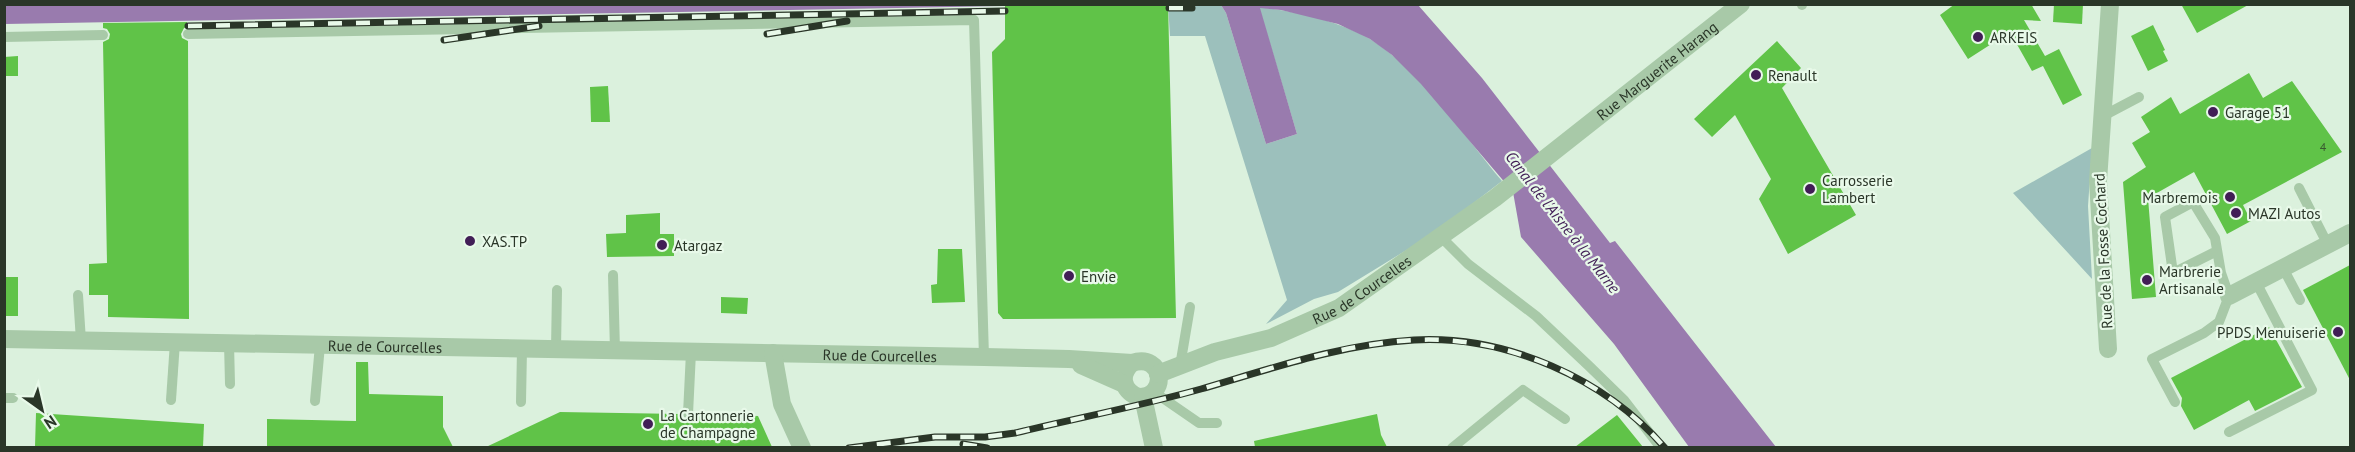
<svg xmlns="http://www.w3.org/2000/svg" width="2355" height="452" font-family="'PT Sans',sans-serif">
  <style>
    .green { fill: #9cc0bc }
    .water { fill: #997bae }
    .building { fill: #60c348 }
    .lines { fill: none; stroke-linecap: round; stroke-linejoin: round }
    .lane { stroke: #a8c9a8; stroke-width: 10 }
    .street { stroke: #a8c9a8; stroke-width: 18 }
    .rail-casing { stroke: #2a3628; stroke-width: 7 }
    .rail { stroke: #e8f9e9; stroke-width: 4.5; stroke-dasharray: 14; stroke-linecap: butt }
    .poi-dot { fill: #411e56; stroke: #e8f9e9; stroke-width: 2 }
    .labels { text-anchor: middle; dominant-baseline: central; stroke-width: 4.5; stroke-linejoin: round; paint-order: stroke }
    .number-label { font-size: 12px; fill: #385930 }
    .poi-label { font-size: 15px; fill: #2a3628; stroke: #e8f9e9; text-anchor: start }
    .street-label { font-size: 15px; fill: #2a3628; stroke: #e8f9e9 }
    .water-label { font-size: 16px; font-style: italic; fill: #411e56; stroke: #e8f9e9 }
  </style>
  <rect width="100%" height="100%" fill="#dbf1dd"/>
  <g class="green">
    <path d="M1168,5h53l5,8 40,131 31,-10 -38,-127c38,5 78,13 111,32 47,28 96,99 132,142l-66,51 -98,60 -24,7 -48,25 21,-24 -82,-264h-35z"/>
    <polygon points="2092,148 2088,206 2092,279 2013,193"/>
  </g>
  <g class="water">
    <polygon points="5,4 1064,5 5,24"/>
    <polygon points="1221,5 1418,5 1482,78 1610,243 1615,241 1776,447 1689,447 1614,344 1521,237 1513,192 1421,84 1392,55 1370,39 1338,24 1281,10 1260,8 1297,134 1266,144 1226,13"/>
  </g>
  <g class="building">
    <polygon points="1005,4 1168,4 1176,318 1003,319 998,313 992,52 1005,39"/>
    <polygon points="1955,4 2031,4 2041,21 2024,20 2045,56 2059,49 2082,95 2063,105 2043,66 2032,71 2010,32 1968,59 1940,15"/>
    <polygon points="2054,4 2083,4 2082,24 2053,22"/>
    <polygon points="2181,4 2250,4 2197,33"/>
    <polygon points="187,22 187,27 184,28 181,34 182,38 188,41 189,319 108,317 108,295 89,295 89,264 107,263 103,42 109,39 110,34 107,29 103,28 103,23"/>
    <polygon points="2153,25 2165,50 2163,51 2168,61 2148,71 2131,36"/>
    <polygon points="1777,41 1801,68 1782,88 1856,215 1788,254 1759,199 1771,179 1735,115 1712,137 1694,119"/>
    <polygon points="18,56 18,76 4,76 4,57"/>
    <polygon points="2249,73 2263,98 2292,81 2342,152 2243,205 2251,221 2227,234 2194,172 2148,198 2156,297 2132,299 2123,182 2146,167 2132,143 2150,132 2141,117 2171,97 2180,114"/>
    <polygon points="608,86 610,122 591,122 590,87"/>
    <polygon points="660,213 660,234 674,234 674,256 607,257 606,234 626,233 626,215"/>
    <polygon points="938,249 962,249 965,302 932,303 931,285 937,284"/>
    <polygon points="2350,265 2350,380 2303,290"/>
    <rect x="4" y="277" width="14" height="39"/>
    <polygon points="721,297 748,298 747,314 721,313"/>
    <polygon points="2269,327 2302,387 2255,411 2249,400 2194,430 2181,406 2182,398 2171,378"/>
    <polygon points="356,362 368,362 369,394 443,396 443,427 453,447 267,447 267,419 356,421"/>
    <polygon points="560,412 681,414 683,420 688,421 694,419 695,414 758,416 772,447 486,447"/>
    <polygon points="36,413 204,424 203,447 35,447"/>
    <polygon points="1377,414 1381,435 1387,447 1255,447 1254,441"/>
    <polygon points="1617,415 1643,447 1575,447"/>
  </g>
  <g class="lines">
    <g class="lane">
      <polyline points="1802,4 1802,5"/>
      <polyline points="188,34 974,20 984,357"/>
      <polyline points="4,37 103,35"/>
      <polyline points="2103,116 2139,97"/>
      <polyline points="2299,188 2328,245"/>
      <polyline points="1441,237 1468,264 1536,316 1589,366 1624,400 1661,448"/>
      <polyline points="2283,268 2300,300"/>
      <polyline points="613,275 615,351"/>
      <polyline points="78,295 81,341"/>
      <polyline points="229,343 230,384"/>
      <polyline points="556,349 557,290"/>
      <polyline points="1180,366 1190,307"/>
      <polyline points="1154,392 1199,423 1217,423"/>
      <polyline points="4,398 13,398"/>
      <polyline points="171,400 175,342"/>
      <polyline points="315,401 320,345"/>
      <polyline points="521,402 522,349"/>
      <polyline points="2175,402 2152,359 2204,333 2219,322 2229,296 2221,273 2215,238 2193,202 2165,217 2173,273 2217,251"/>
      <polyline points="688,414 691,352"/>
      <polyline points="2229,432 2312,390 2256,282"/>
      <polyline points="1452,448 1523,390 1565,419"/>
    </g>
    <g class="street">
      <polyline points="2229,296 2350,233"/>
      <path id="s1" d="M4,339l980,18 85,2 63,4c32,-11 37,35 6,34 -16,-7 -19,-22 -6,-34"/>
      <polyline points="2108,349 2098,181 2110,4"/>
      <polyline points="773,353 782,404 802,448"/>
      <polyline points="1081,365 1124,384"/>
      <path id="s2" d="M1158,374l57,-22 56,-14 68,-30 156,-110 246,-194"/>
      <polyline points="1143,397 1154,448"/>
    </g>
    <defs>
      <g id="rail">
        <polyline points="1169,8 1192,8"/>
        <polyline points="188,26 1005,11"/>
        <polyline points="767,34 847,21"/>
        <polyline points="444,40 539,26"/>
        <polyline points="963,444 987,448"/>
        <path d="M849,448l86,-11h50l30,-4c62,-15 125,-27 186,-44 69,-20 140,-45 213,-49 92,-5 191,38 251,108"/>
      </g>
    </defs>
    <use href="#rail" class="rail-casing"/>
    <use href="#rail" class="rail"/>
  </g>
  <g class="poi-dot">
    <circle cx="1978" cy="37" r="6"/>
    <circle cx="1756" cy="75" r="6"/>
    <circle cx="2213" cy="112" r="6"/>
    <circle cx="1810" cy="189" r="6"/>
    <circle cx="2230" cy="197" r="6"/>
    <circle cx="2236" cy="213" r="6"/>
    <circle cx="470" cy="241" r="6"/>
    <circle cx="662" cy="245" r="6"/>
    <circle cx="1069" cy="276" r="6"/>
    <circle cx="2147" cy="280" r="6"/>
    <circle cx="2338" cy="332" r="6"/>
    <circle cx="648" cy="424" r="6"/>
  </g>
  <g class="labels">
    <g class="number-label">
      <text x="2323" y="146">4</text>
    </g>
    <g class="poi-label">
      <text x="1990" y="37">ARKEIS</text>
      <text x="1768" y="75">Renault</text>
      <text x="2225" y="112">Garage 51</text>
      <text x="1822" y="180">Carrosserie<tspan x="1822" dy="17">Lambert</tspan></text>
      <text x="2218" y="197" text-anchor="end">Marbremois</text>
      <text x="2248" y="213">MAZI Autos</text>
      <text x="482" y="241">XAS.TP</text>
      <text x="674" y="245">Atargaz</text>
      <text x="2159" y="271">Marbrerie<tspan x="2159" dy="17">Artisanale</tspan></text>
      <text x="1081" y="276">Envie</text>
      <text x="2326" y="332" text-anchor="end">PPDS Menuiserie</text>
      <text x="660" y="415">La Cartonnerie<tspan x="660" dy="17">de Champagne</tspan></text>
    </g>
    <g class="street-label">
      <text stroke="none"><textPath href="#s2" startOffset="590">Rue Marguerite Harang</textPath></text>
      <text transform="translate(2103 251) rotate(-93)">Rue de la Fosse Cochard</text>
      <text stroke="none"><textPath href="#s2" startOffset="222">Rue de Courcelles</textPath></text>
      <text stroke="none"><textPath href="#s1" startOffset="381">Rue de Courcelles</textPath></text>
      <text stroke="none"><textPath href="#s1" startOffset="876">Rue de Courcelles</textPath></text>
    </g>
    <g class="water-label">
      <text transform="translate(1563 222) rotate(52)">Canal de l'Aisne à la Marne</text>
    </g>
  </g>
  <rect width="2355" height="452" fill="none" stroke="#2a3628" stroke-width="12"/>
  <g transform="translate(42 410) rotate(146)" stroke="#e8f9e9" stroke-width="4.5" paint-order="stroke">
  <path d="M0-4.5L10 22L0 15L-10 22Z" fill="#2a3628"/>
  <text y="-9" font-size="16" font-weight="bold" text-anchor="middle" fill="#2a3628">N</text>
  </g>
</svg>
